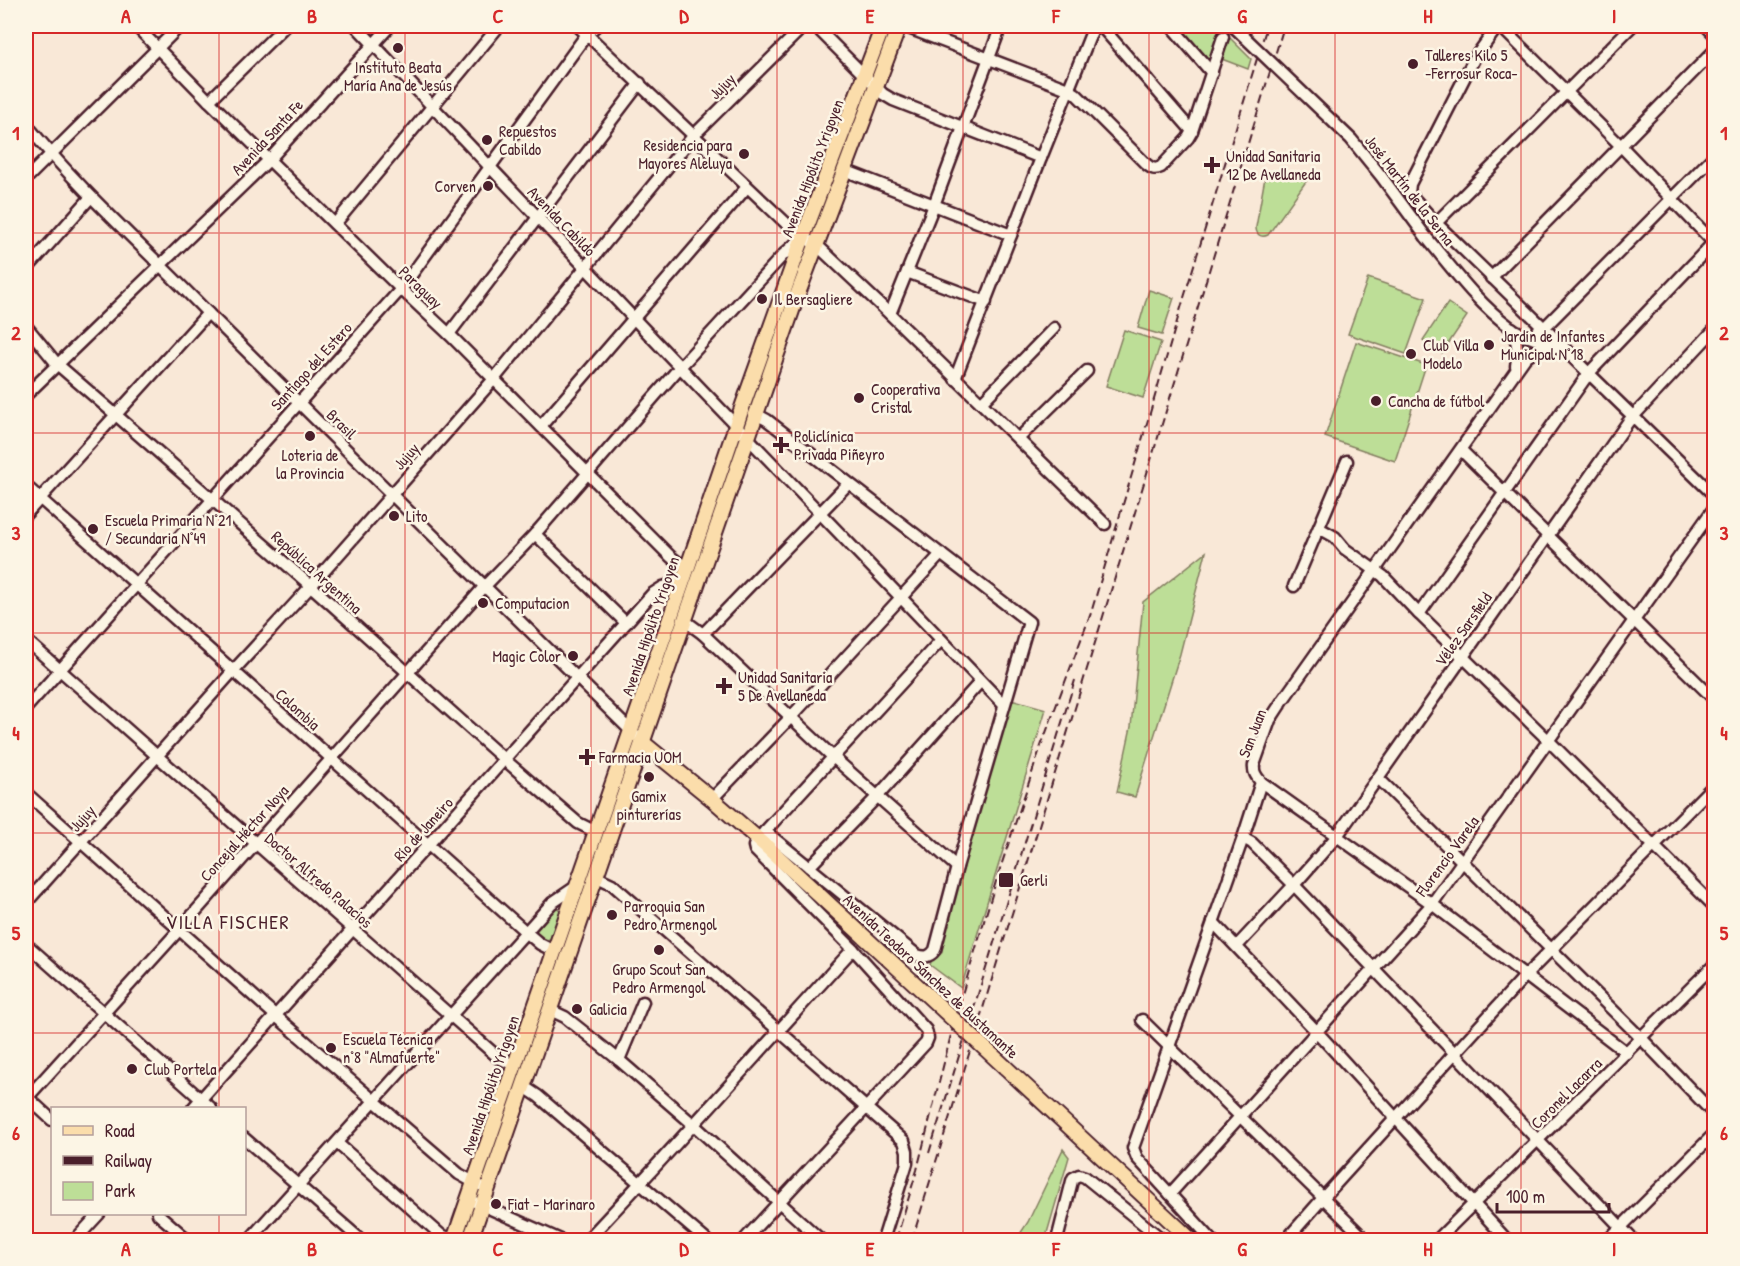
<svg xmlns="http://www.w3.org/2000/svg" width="1740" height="1266" font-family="'Patrick Hand',sans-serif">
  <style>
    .green { fill: #bdde97; stroke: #847e61; stroke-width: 1.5 }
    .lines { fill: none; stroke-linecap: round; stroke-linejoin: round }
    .minor-casing { stroke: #4a1f2b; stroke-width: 15 }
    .major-casing { stroke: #4a1f2b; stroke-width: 18 }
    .minor { stroke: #fcf5e5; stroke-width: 10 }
    .major { stroke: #fbddab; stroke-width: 14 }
    .rail { stroke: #4a1f2b; stroke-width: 2; stroke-dasharray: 9 4.5; stroke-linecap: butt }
    .minor-bridge-casing { stroke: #4a1f2b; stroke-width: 15; stroke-linecap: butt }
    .major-bridge-casing { stroke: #4a1f2b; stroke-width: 18; stroke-linecap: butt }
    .minor-bridge { stroke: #fcf5e5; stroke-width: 10 }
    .major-bridge { stroke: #fbddab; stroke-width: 14 }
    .grid { fill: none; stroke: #d62828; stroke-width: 1.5; stroke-opacity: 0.55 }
    .poi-dot { fill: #4a1f2b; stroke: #fcf5e5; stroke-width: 2 }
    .labels { text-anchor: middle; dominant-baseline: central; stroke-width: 5; stroke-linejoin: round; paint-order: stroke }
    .poi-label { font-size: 16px; fill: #4a1f2b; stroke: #fcf5e5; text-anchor: start }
    .street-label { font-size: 16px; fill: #4a1f2b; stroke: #fcf5e5 }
    .quarter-label { font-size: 20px; letter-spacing: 1.5px; fill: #4a1f2b; stroke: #fcf5e5 }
    .neatline { fill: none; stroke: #d62828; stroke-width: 2 }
    .grid-label { font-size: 20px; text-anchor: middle; font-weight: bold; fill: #d62828 }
  </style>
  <rect width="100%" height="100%" fill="#f9e8d7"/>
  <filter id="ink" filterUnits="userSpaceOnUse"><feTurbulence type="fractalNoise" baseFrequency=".0167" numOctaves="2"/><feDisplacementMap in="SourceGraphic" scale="12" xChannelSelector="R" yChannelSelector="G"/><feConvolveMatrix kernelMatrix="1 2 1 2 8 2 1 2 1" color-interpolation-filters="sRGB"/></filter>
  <g filter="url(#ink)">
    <g class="green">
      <polygon points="1176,26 1217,26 1221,30 1212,58 1210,60 1205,58"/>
      <polygon points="1229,37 1251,59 1248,69 1219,58 1227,38"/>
      <path d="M1266,172l41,8 -39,55c-7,3 -12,0 -12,-8z"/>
      <polygon points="1368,278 1426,298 1406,354 1348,334"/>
      <polygon points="1149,290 1174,298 1162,335 1138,328"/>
      <polygon points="1448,303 1467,316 1442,353 1423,340"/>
      <polygon points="1124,330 1161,342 1143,398 1106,386"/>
      <polygon points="1356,342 1426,365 1395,461 1325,437"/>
      <polygon points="1206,552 1180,654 1135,797 1117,792 1131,727 1143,602"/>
      <polygon points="1011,699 1046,709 961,988 930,965"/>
      <polygon points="556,907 561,911 551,939 545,940 535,933 536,931"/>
      <polygon points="1063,1149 1069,1157 1045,1240 1016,1240 1028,1222"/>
    </g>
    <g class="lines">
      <defs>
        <g id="minor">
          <polyline points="136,26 209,101 401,289 449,334 671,557 679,563 688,565"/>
          <polyline points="356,26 680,367 1004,705"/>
          <polyline points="578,26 789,226 821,249 890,314 1105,524"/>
          <polyline points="815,26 883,94 893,100 1041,158"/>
          <path d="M903,26l165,63 8,5 70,70c6,5 9,6 15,3l27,-29 4,-7 31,-94"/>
          <polyline points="1101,26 1192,131"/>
          <polyline points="1171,26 1212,73"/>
          <polyline points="1498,26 1474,59 1410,184 1409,193 1436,223 1574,357"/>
          <polyline points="1500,26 1621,146 1714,243"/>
          <polyline points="1706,26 1714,34"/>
          <polyline points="209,101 285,26"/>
          <path d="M26,124c55,68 121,126 182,189l427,422"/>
          <polyline points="844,170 1011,235"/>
          <polyline points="26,179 180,26"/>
          <polyline points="1436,223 1632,26"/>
          <polyline points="335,224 499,26"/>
          <path d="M1426,237c26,31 51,66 84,90 12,9 30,13 43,19"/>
          <polyline points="26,270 91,197"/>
          <polyline points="907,272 986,302"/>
          <polyline points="1491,278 1714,51"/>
          <polyline points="890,314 934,205 1001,26"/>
          <polyline points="26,326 57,364 116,415 311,586 505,760 578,823 596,832"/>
          <path d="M1512,328c6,13 7,24 4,38"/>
          <polyline points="1538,330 1544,328 1714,156"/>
          <polyline points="449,334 640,83"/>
          <polyline points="1570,355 1714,495"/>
          <polyline points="955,379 1041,158 1094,26"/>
          <polyline points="26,395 269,160 390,26"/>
          <polyline points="981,403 1054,328"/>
          <path d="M756,414l11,6 262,202 -72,245 -22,83c-5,7 -10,8 -18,5l-152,-124"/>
          <polyline points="541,426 747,187"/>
          <polyline points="1018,439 1087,371"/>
          <polyline points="1461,450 1714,699"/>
          <polyline points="26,486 526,932 540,944 554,951"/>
          <polyline points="26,514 208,313"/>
          <polyline points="1319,528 1335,537 1345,549 1383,576 1419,614 1548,740 1714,906"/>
          <polyline points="535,534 626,623"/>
          <polyline points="1294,586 1347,461"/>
          <polyline points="1419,614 1589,373 1714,242"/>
          <polyline points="684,620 703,634 833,757 957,867"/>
          <polyline points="703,634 848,484"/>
          <polyline points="26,640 450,1015 499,1058 514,1065"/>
          <polyline points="26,708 401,289 587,34 596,26"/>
          <polyline points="1378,778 1642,1039 1714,1114"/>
          <polyline points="1261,782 1432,904 1627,1053"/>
          <polyline points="26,793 276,1016 459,1174 479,1185"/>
          <polyline points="712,799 791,717 941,554"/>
          <polyline points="1243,838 1252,843 1294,885 1633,1240"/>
          <polyline points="809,867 877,797 980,682"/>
          <polyline points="595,876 612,884 904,1141 907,1151 907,1163 883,1240"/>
          <polyline points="26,903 233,671 311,586 494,379 694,135 804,26"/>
          <polyline points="1213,922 1317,1032 1507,1240"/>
          <polyline points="26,944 211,1108"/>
          <polyline points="1237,946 1294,885 1337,836 1628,422 1714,330"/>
          <polyline points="550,1010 565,1017 619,1060 694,1125 821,1240"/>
          <polyline points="1142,1020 1366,1240"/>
          <polyline points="619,1060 643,1002"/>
          <polyline points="523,1086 538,1096 706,1240"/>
          <polyline points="26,1096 52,1120"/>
          <polyline points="26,1099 180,929 484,587 535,534 680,367 784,254 803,237"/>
          <polyline points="193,1108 652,594 663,587 683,581"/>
          <polyline points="244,1138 361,1240"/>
          <polyline points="337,1143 441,1235 454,1240"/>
          <polyline points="1170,1194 1432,904 1714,508"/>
          <polyline points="468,1199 561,1240"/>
          <polyline points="158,1214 188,1240"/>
          <polyline points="75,1240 99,1214"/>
          <polyline points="249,1240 552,903 577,886"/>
          <path d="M587,1240c90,-95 177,-194 266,-291"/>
          <polyline points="744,1240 926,1043 928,1038 926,1030 853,949 755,850 754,846 757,840 941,640"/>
          <polyline points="1057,1240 1072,1181 1073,1178 1079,1175 1085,1177 1163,1240"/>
          <path d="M1212,1240l-75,-82 -4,-10 110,-310 18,-56c-5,-6 -8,-10 -7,-17l16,-45 13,-20 242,-342c10,-10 19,-10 33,-10"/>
          <polyline points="1286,1240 1323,1198 1525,976 1714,785"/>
          <polyline points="1437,1240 1714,965"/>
          <polyline points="1608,1240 1714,1134"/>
        </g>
        <g id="major">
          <polyline points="642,742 712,799 766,846 952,1018"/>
          <polyline points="1005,1067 1191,1240"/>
          <polyline points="454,1240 683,581 743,405 803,237 883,26"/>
          <polyline points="470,1240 797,296 899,26"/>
        </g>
      </defs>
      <use href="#minor" class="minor-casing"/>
      <use href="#major" class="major-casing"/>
      <use href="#minor" class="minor"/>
      <use href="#major" class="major"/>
      <g class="rail">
        <polyline points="929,1153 1076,677"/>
        <polyline points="896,1240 917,1170 957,1011 997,878 1041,746 1091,613 1183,301 1267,26"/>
        <polyline points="912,1240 1284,26"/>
      </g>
      <defs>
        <polyline id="minor-bridge" points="1233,26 1351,139 1381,176 1426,237"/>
        <polyline id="major-bridge" points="952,1018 1005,1067"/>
      </defs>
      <use href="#minor-bridge" class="minor-bridge-casing"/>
      <use href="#major-bridge" class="major-bridge-casing"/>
      <use href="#minor-bridge" class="minor-bridge"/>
      <use href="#major-bridge" class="major-bridge"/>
    </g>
  </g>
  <path class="grid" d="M219,26v1082M405,26v1214M591,26v1214M777,26v1214M963,26v1214M1149,26v1214M1335,26v1214M1521,26v1214M26,233h1688M26,433h1688M26,633h1688M26,833h1688M26,1033h1688M219,1214v26"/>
  <g class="poi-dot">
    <circle cx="398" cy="48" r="6"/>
    <circle cx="1413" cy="64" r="6"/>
    <circle cx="487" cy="140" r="6"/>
    <circle cx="744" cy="154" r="6"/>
    <path d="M1209 156h6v6h6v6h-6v6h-6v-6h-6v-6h6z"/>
    <circle cx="488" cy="186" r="6"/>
    <circle cx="762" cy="299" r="6"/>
    <circle cx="1489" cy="345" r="6"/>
    <circle cx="1411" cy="354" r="6"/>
    <circle cx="859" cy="398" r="6"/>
    <circle cx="1376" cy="401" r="6"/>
    <circle cx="310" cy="436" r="6"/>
    <path d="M778 436h6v6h6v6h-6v6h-6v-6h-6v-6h6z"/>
    <circle cx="394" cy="516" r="6"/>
    <circle cx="93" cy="529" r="6"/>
    <circle cx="483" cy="603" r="6"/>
    <circle cx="573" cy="656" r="6"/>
    <path d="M721 677h6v6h6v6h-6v6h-6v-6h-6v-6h6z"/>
    <path d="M584 748h6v6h6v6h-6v6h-6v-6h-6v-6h6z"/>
    <circle cx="649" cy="777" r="6"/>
    <rect x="998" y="872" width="16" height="16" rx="3"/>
    <circle cx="612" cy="915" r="6"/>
    <circle cx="659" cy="950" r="6"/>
    <circle cx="577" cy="1009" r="6"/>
    <circle cx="331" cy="1048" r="6"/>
    <circle cx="132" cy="1069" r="6"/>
    <circle cx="496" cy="1204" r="6"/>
  </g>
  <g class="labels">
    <g class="poi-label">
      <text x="1425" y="55">Talleres Kilo 5<tspan x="1425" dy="18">-Ferrosur Roca-</tspan></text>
      <text x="398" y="67" text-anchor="middle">Instituto Beata<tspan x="398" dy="18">María Ana de Jesús</tspan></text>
      <text x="499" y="131">Repuestos<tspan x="499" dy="18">Cabildo</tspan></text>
      <text x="732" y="145" text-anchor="end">Residencia para<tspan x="732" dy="18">Mayores Aleluya</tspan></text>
      <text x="1226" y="156">Unidad Sanitaria<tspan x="1226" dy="18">12 De Avellaneda</tspan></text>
      <text x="476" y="186" text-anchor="end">Corven</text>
      <text x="774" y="299">Il Bersagliere</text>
      <text x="1501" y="336">Jardin de Infantes<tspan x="1501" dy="18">Municipal N°18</tspan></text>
      <text x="1423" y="345">Club Villa<tspan x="1423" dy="18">Modelo</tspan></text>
      <text x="871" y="389">Cooperativa<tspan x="871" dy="18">Cristal</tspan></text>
      <text x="1388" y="401">Cancha de fútbol</text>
      <text x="794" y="436">Policlínica<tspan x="794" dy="18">Privada Piñeyro</tspan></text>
      <text x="310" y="455" text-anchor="middle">Loteria de<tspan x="310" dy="18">la Provincia</tspan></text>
      <text x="406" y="516">Lito</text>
      <text x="105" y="520">Escuela Primaria N°21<tspan x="105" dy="18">/ Secundaria N°49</tspan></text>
      <text x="495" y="603">Computacion</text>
      <text x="561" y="656" text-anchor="end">Magic Color</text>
      <text x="738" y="677">Unidad Sanitaria<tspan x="738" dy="18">5 De Avellaneda</tspan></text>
      <text x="599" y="757">Farmacia UOM</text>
      <text x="649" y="796" text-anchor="middle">Gamix<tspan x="649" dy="18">pinturerías</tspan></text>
      <text x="1020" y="880">Gerli</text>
      <text x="624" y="906">Parroquia San<tspan x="624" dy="18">Pedro Armengol</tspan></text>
      <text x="659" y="969" text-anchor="middle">Grupo Scout San<tspan x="659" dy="18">Pedro Armengol</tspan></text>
      <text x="589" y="1009">Galicia</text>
      <text x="343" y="1039">Escuela Técnica<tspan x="343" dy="18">n°8 "Almafuerte"</tspan></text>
      <text x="144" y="1069">Club Portela</text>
      <text x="508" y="1204">Fiat - Marinaro</text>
    </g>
    <g class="street-label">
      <text transform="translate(722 86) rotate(-45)">Jujuy</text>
      <text transform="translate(267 137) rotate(-47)">Avenida Santa Fe</text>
      <text transform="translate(812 168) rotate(-69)">Avenida Hipólito Yrigoyen</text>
      <text transform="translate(1410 190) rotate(52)">José Martín de la Serna</text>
      <text transform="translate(562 221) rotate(46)">Avenida Cabildo</text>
      <text transform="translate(421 287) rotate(44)">Paraguay</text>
      <text transform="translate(311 366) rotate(-48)">Santiago del Estero</text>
      <text transform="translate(342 424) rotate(45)">Brasil</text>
      <text transform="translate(406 456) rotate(-49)">Jujuy</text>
      <text transform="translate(317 572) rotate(42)">República Argentina</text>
      <text transform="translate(650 626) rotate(-71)">Avenida Hipólito Yrigoyen</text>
      <text transform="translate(1463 629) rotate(-55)">Vélez Sarsfield</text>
      <text transform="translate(298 709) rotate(42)">Colombia</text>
      <text transform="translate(1252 733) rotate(-69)">San Juan</text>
      <text transform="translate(82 818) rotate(-48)">Jujuy</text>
      <text transform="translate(423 829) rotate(-48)">Río de Janeiro</text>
      <text transform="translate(244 833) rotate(-48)">Concejal Héctor Noya</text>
      <text transform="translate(1447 856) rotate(-54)">Florencio Varela</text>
      <text transform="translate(319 880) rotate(41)">Doctor Alfredo Palacios</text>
      <text transform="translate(931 976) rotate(43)">Avenida Teodoro Sánchez de Bustamante</text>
      <text transform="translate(490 1085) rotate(-71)">Avenida Hipólito Yrigoyen</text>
      <text transform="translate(1566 1093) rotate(-45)">Coronel Lacarra</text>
    </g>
    <g class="quarter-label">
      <text x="228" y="921">VILLA FISCHER</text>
    </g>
  </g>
  <rect width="1740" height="1266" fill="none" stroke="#fcf5e5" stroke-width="66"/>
  <rect x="51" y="1107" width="195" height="108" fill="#fcf5e5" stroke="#b59f9b" stroke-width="1.5"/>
  <rect x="63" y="1126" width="30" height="9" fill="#fbddab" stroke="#b59f9b" stroke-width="1.5"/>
  <text x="105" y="1137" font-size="18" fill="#4a1f2b">Road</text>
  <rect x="63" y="1156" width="30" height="9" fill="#4a1f2b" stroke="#b59f9b" stroke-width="1.5"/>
  <text x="105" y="1167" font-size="18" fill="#4a1f2b">Railway</text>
  <rect x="63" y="1182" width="30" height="18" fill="#bdde97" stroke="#b59f9b" stroke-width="1.5"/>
  <text x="105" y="1197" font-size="18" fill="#4a1f2b">Park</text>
  <path d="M1497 1203v9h112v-9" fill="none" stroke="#4a1f2b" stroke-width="3"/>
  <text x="1506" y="1203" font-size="18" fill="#4a1f2b" stroke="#fcf5e5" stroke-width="4.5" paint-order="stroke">100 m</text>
  <rect x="33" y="33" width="1674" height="1200" class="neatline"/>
  <g class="grid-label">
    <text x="126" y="23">A</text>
    <text x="312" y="23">B</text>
    <text x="498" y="23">C</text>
    <text x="684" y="23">D</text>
    <text x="870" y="23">E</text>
    <text x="1056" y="23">F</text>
    <text x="1242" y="23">G</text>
    <text x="1428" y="23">H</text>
    <text x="1614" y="23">I</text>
    <text x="16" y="140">1</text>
    <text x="1724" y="140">1</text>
    <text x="16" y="340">2</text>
    <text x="1724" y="340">2</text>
    <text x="16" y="540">3</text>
    <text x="1724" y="540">3</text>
    <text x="16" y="740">4</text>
    <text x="1724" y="740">4</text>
    <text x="16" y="940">5</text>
    <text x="1724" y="940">5</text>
    <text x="16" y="1140">6</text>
    <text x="1724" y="1140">6</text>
    <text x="126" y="1256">A</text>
    <text x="312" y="1256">B</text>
    <text x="498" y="1256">C</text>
    <text x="684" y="1256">D</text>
    <text x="870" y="1256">E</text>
    <text x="1056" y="1256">F</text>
    <text x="1242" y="1256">G</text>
    <text x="1428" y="1256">H</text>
    <text x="1614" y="1256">I</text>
  </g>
</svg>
